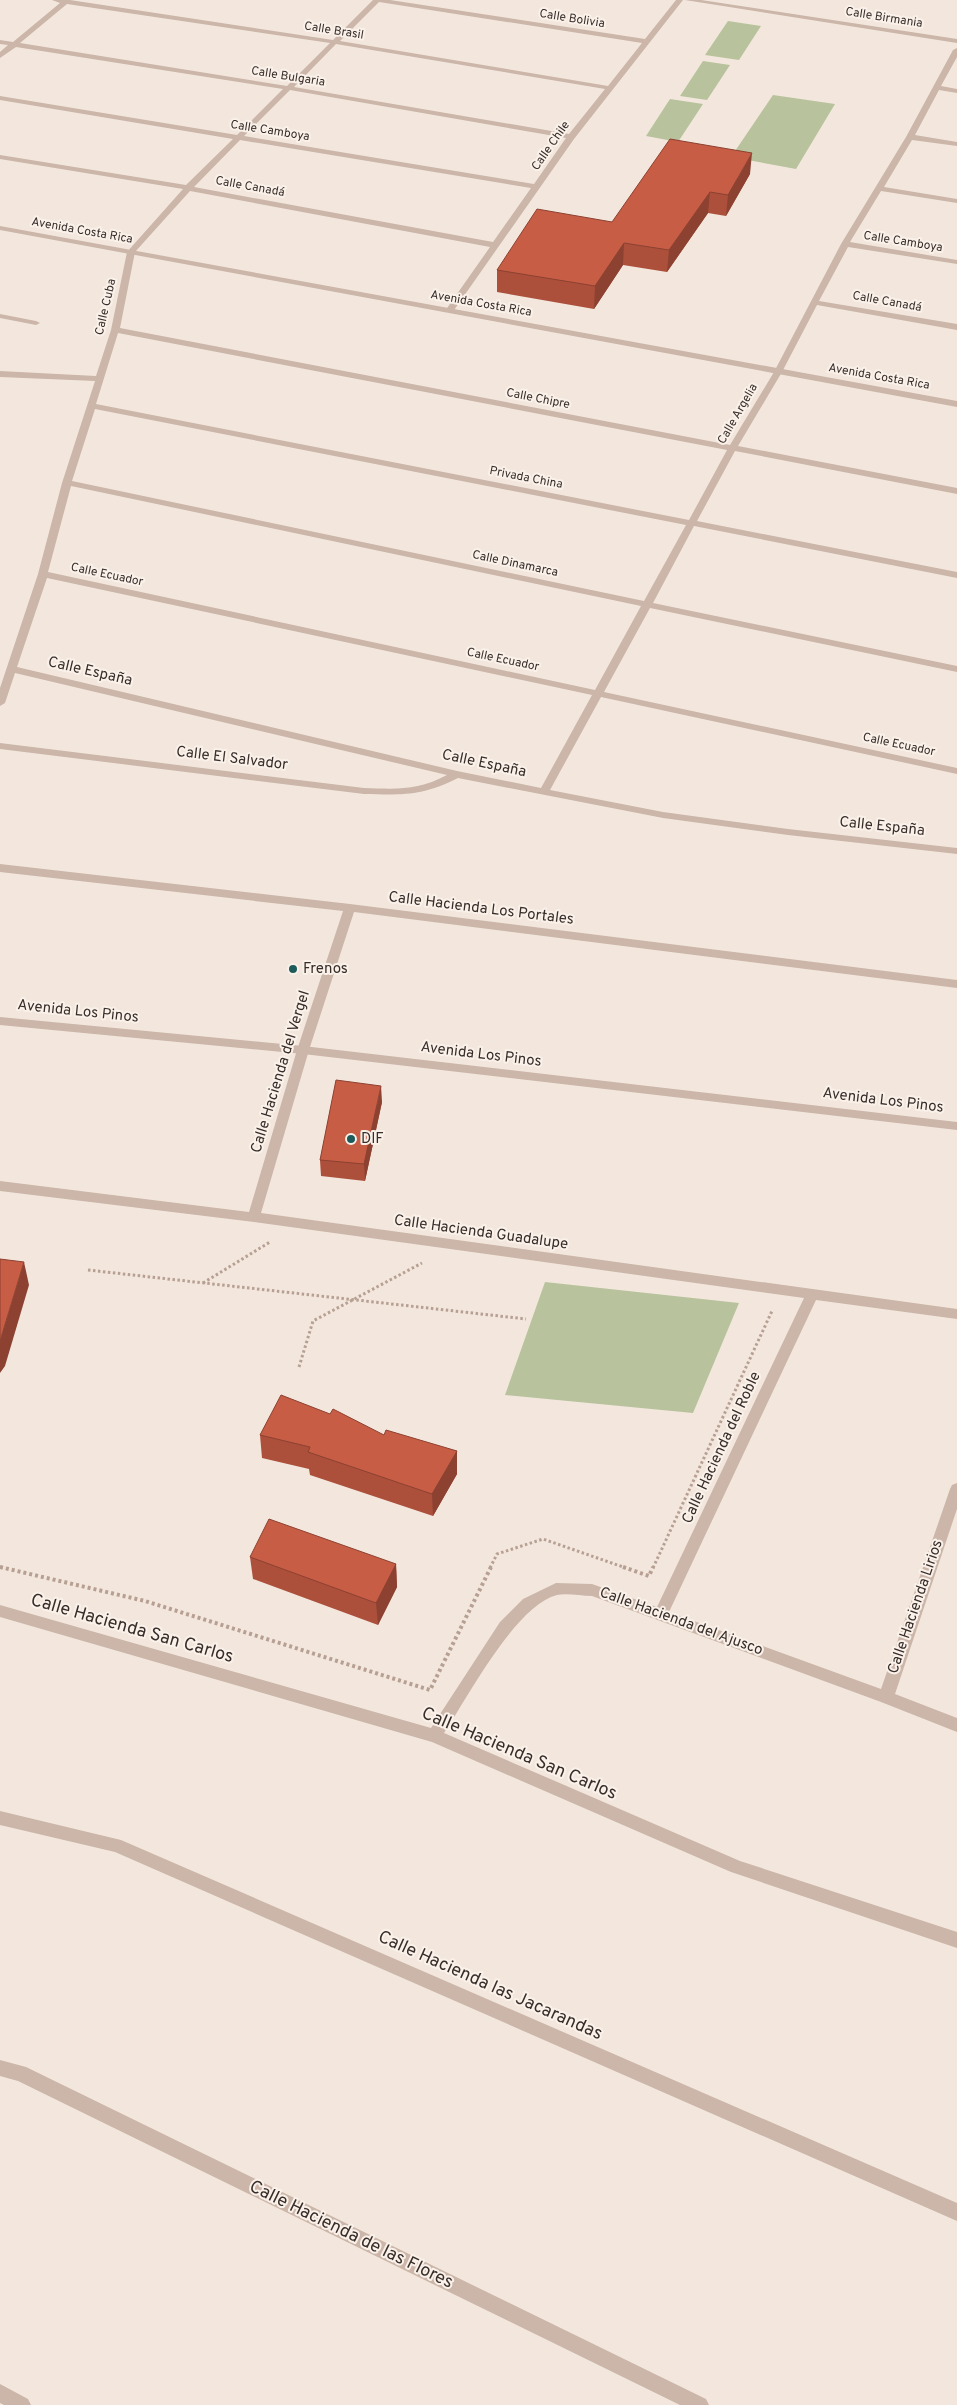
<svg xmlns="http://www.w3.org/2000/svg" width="957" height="2405" font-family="Overpass,sans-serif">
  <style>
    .green { fill: #b8c29d }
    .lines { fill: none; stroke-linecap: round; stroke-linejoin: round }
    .path-far1 { stroke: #b7a093; stroke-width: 3; stroke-dasharray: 2.5 2.5; stroke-linecap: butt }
    .path { stroke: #b7a093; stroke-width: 4; stroke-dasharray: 3 3; stroke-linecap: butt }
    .minor { fill: #cbb6a9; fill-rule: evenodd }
    .tertiary { fill: #cbb6a9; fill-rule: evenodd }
    .wall { fill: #ac503c }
    .shaded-wall { fill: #8c4131 }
    .building { fill: #c85d46; stroke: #8c4131 }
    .poi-dot { fill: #1d5b5b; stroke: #faf2ea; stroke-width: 2 }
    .labels { text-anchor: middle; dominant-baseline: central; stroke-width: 4; stroke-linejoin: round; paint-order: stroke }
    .far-street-label { font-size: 12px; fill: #382d29; stroke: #faf2ea }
    .street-label { font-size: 15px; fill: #382d29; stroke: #faf2ea }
    .poi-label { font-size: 15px; fill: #382d29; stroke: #faf2ea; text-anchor: start }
    .near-street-label { font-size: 18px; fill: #382d29; stroke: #faf2ea }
  </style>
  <rect width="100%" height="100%" fill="#f3e7dd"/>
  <g class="green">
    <polygon points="728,21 761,26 739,60 705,55"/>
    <polygon points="703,61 730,65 707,100 680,96"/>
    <polygon points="773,95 835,104 796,169 731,157"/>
    <polygon points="670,99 703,104 678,142 646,136"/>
    <polygon points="545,1282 739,1303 693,1413 505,1395"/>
  </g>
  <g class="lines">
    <g class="path-far1">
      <polyline points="88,1270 526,1319"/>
      <polyline points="203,1283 270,1242"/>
      <polyline points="299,1367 313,1321 422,1263"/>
      <polyline points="0,1567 5,1568"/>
      <polyline points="490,1568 497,1554 543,1539 626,1568"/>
      <polyline points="653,1568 772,1311"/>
    </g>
    <g class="path">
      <polyline points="0,1567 145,1601 430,1690 491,1567"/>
      <polyline points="623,1567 649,1576 653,1567"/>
    </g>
    <g class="minor">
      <path d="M52,0h18l263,40 40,-40h17l255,39 31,-39h7l-109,139 -122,174 -7,-2 45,-64 -300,-56 -55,61 -15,76 610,117 44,-73 67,-128 65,-107 47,-87 4,-2v9l-16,29 16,3v4l-18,-3 -24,45 42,7v4l-45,-6 -28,47 73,12v4l-76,-12 -31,51 107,18v4l-109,-17 -29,54 138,23v6l-140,-25 -35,67 -44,74 219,42v6l-222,-43 -38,70 260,51v6l-263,-52 -41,77 304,63v6l-307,-64 -46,84 353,76v6l-356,-77 -51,93 113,22 125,17 169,19v6l-169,-19 -125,-17 -205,-40c-36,18 -54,17 -94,16l-364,-45v-6l364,45c33,1 53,3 83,-13l-432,-102 -10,30 -5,3v-18l38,-114 24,-91 33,-102 -95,-4v-6l96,5 15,-46 16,-78 56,-63 -183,-30v-4l186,30 47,-46 -233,-39v-4l237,39 46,-46 -267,-42 -16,11v-6l8,-7 -8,-1v-4l13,2 47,-39zM379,2l263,41 -34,43 -268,-45zM67,4l263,39 -43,43 -267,-43zM336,44l269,45 -36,45 -275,-47zM290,90l276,48 -32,46 -290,-48zM240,140l291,48 -38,54 -299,-55zM118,333l609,117 -38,70 -593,-116zM95,409l591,116 -42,76 -572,-120zM71,486l570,120 -46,84 -547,-118zM47,578l545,117 -51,93 -84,-17 -440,-104z"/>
      <polygon points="685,0 701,0 957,39 957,43"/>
      <polygon points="0,314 36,321 40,323 36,325 0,318"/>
      <path d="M0,864l350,40 607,76v8l-603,-76 -45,138 -48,163 696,96v10l-141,-19 -147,312 212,77 69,-200 2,-4 5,-2v26l-62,185 62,24v14l-76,-30 -289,-106c-11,0 -25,-3 -35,-1 -42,11 -89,102 -113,138l296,128 217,71v16l-226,-76 -299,-130 -432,-125v-12l431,123 69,-106 23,-23 33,-16 36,1 65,23 147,-309 -550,-76 -254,-31v-10l249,31 48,-162 46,-139 -343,-39z"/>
      <polygon points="0,1811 121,1840 957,2203 957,2221 115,1852 0,1825"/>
      <polygon points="0,2060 26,2067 706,2399 709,2405 680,2405 18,2081 0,2076"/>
      <polygon points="0,2384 28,2399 31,2405 4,2405 0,2403"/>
    </g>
    <g class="tertiary">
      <polygon points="0,226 957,401 957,407 0,230"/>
      <polygon points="0,1017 303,1046 957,1122 957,1130 303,1054 0,1025"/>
    </g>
  </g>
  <g class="wall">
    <polygon points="750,174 726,216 708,213 667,272 623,265 594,309 497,292 497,270"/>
    <polygon points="382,1102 365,1181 321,1176 320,1160"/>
    <polygon points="260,1435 384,1435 457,1451 457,1474 433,1516 310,1475 309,1469 262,1458"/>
    <polygon points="250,1557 396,1564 397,1587 378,1625 253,1579"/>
  </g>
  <g class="shaded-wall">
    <polygon points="752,153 750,174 726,216 728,195"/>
    <polygon points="710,192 708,213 667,272 669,250"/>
    <polygon points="624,243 623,265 594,309 595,286"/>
    <polygon points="381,1086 382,1102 365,1181 364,1164"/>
    <polygon points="24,1262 29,1285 5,1366 0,1373 0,1341"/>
    <polygon points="457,1451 457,1474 433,1516 432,1494"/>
    <polygon points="396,1564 397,1587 378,1625 376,1603"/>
  </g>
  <g class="building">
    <polygon points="670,139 752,153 728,195 710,192 669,250 624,243 595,286 497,270 537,209 612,222"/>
    <polygon points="336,1080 381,1086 364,1164 320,1160"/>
    <polygon points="0,1259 24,1262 0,1341"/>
    <polygon points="281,1395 330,1414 333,1409 384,1435 386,1430 457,1451 432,1494 308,1452 310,1447 260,1435"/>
    <polygon points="269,1519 396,1564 376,1603 250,1557"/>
  </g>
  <g class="poi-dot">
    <circle cx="293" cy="969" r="5"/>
    <circle cx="351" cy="1139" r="5"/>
  </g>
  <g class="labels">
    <g class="far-street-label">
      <text transform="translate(884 18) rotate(9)">Calle Birmania</text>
      <text transform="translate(572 19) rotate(9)">Calle Bolivia</text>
      <text transform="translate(334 31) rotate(9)">Calle Brasil</text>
      <text transform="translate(288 77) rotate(9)">Calle Bulgaria</text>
      <text transform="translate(270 131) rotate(9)">Calle Camboya</text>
      <text transform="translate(551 146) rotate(-55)">Calle Chile</text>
      <text transform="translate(250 187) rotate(10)">Calle Canadá</text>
      <text transform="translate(82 231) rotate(10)">Avenida Costa Rica</text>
      <text transform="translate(903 242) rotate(9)">Calle Camboya</text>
      <text transform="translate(887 302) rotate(10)">Calle Canadá</text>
      <text transform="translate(481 304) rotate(10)">Avenida Costa Rica</text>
      <text transform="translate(106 307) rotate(-77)">Calle Cuba</text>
      <text transform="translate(879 377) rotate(10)">Avenida Costa Rica</text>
      <text transform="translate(538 399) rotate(11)">Calle Chipre</text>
      <text transform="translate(738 414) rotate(-60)">Calle Argelia</text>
      <text transform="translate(526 478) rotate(11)">Privada China</text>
      <text transform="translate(515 564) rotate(12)">Calle Dinamarca</text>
      <text transform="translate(107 575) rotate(12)">Calle Ecuador</text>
      <text transform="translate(503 660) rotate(12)">Calle Ecuador</text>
      <text transform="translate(899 745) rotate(12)">Calle Ecuador</text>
    </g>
    <g class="street-label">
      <text transform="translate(90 672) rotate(13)">Calle España</text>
      <text transform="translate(232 759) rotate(7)">Calle El Salvador</text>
      <text transform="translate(484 764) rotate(12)">Calle España</text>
      <text transform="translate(882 827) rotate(6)">Calle España</text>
      <text transform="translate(481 909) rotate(7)">Calle Hacienda Los Portales</text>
      <text transform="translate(78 1012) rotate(6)">Avenida Los Pinos</text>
      <text transform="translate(481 1055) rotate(7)">Avenida Los Pinos</text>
      <text transform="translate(281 1072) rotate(-73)">Calle Hacienda del Vergel</text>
      <text transform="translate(883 1101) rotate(7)">Avenida Los Pinos</text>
      <text transform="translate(481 1233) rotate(8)">Calle Hacienda Guadalupe</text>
      <text transform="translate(722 1448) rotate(-65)">Calle Hacienda del Roble</text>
      <text transform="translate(916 1607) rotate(-71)">Calle Hacienda Lirios</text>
      <text transform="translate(681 1622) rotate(20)">Calle Hacienda del Ajusco</text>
    </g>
    <g class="poi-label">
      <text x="303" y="969">Frenos</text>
      <text x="361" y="1139">DIF</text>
    </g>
    <g class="near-street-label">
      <text transform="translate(132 1629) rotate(16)">Calle Hacienda San Carlos</text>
      <text transform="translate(519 1754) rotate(23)">Calle Hacienda San Carlos</text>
      <text transform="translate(490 1986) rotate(24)">Calle Hacienda las Jacarandas</text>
      <text transform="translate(351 2235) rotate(26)">Calle Hacienda de las Flores</text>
    </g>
  </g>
</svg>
